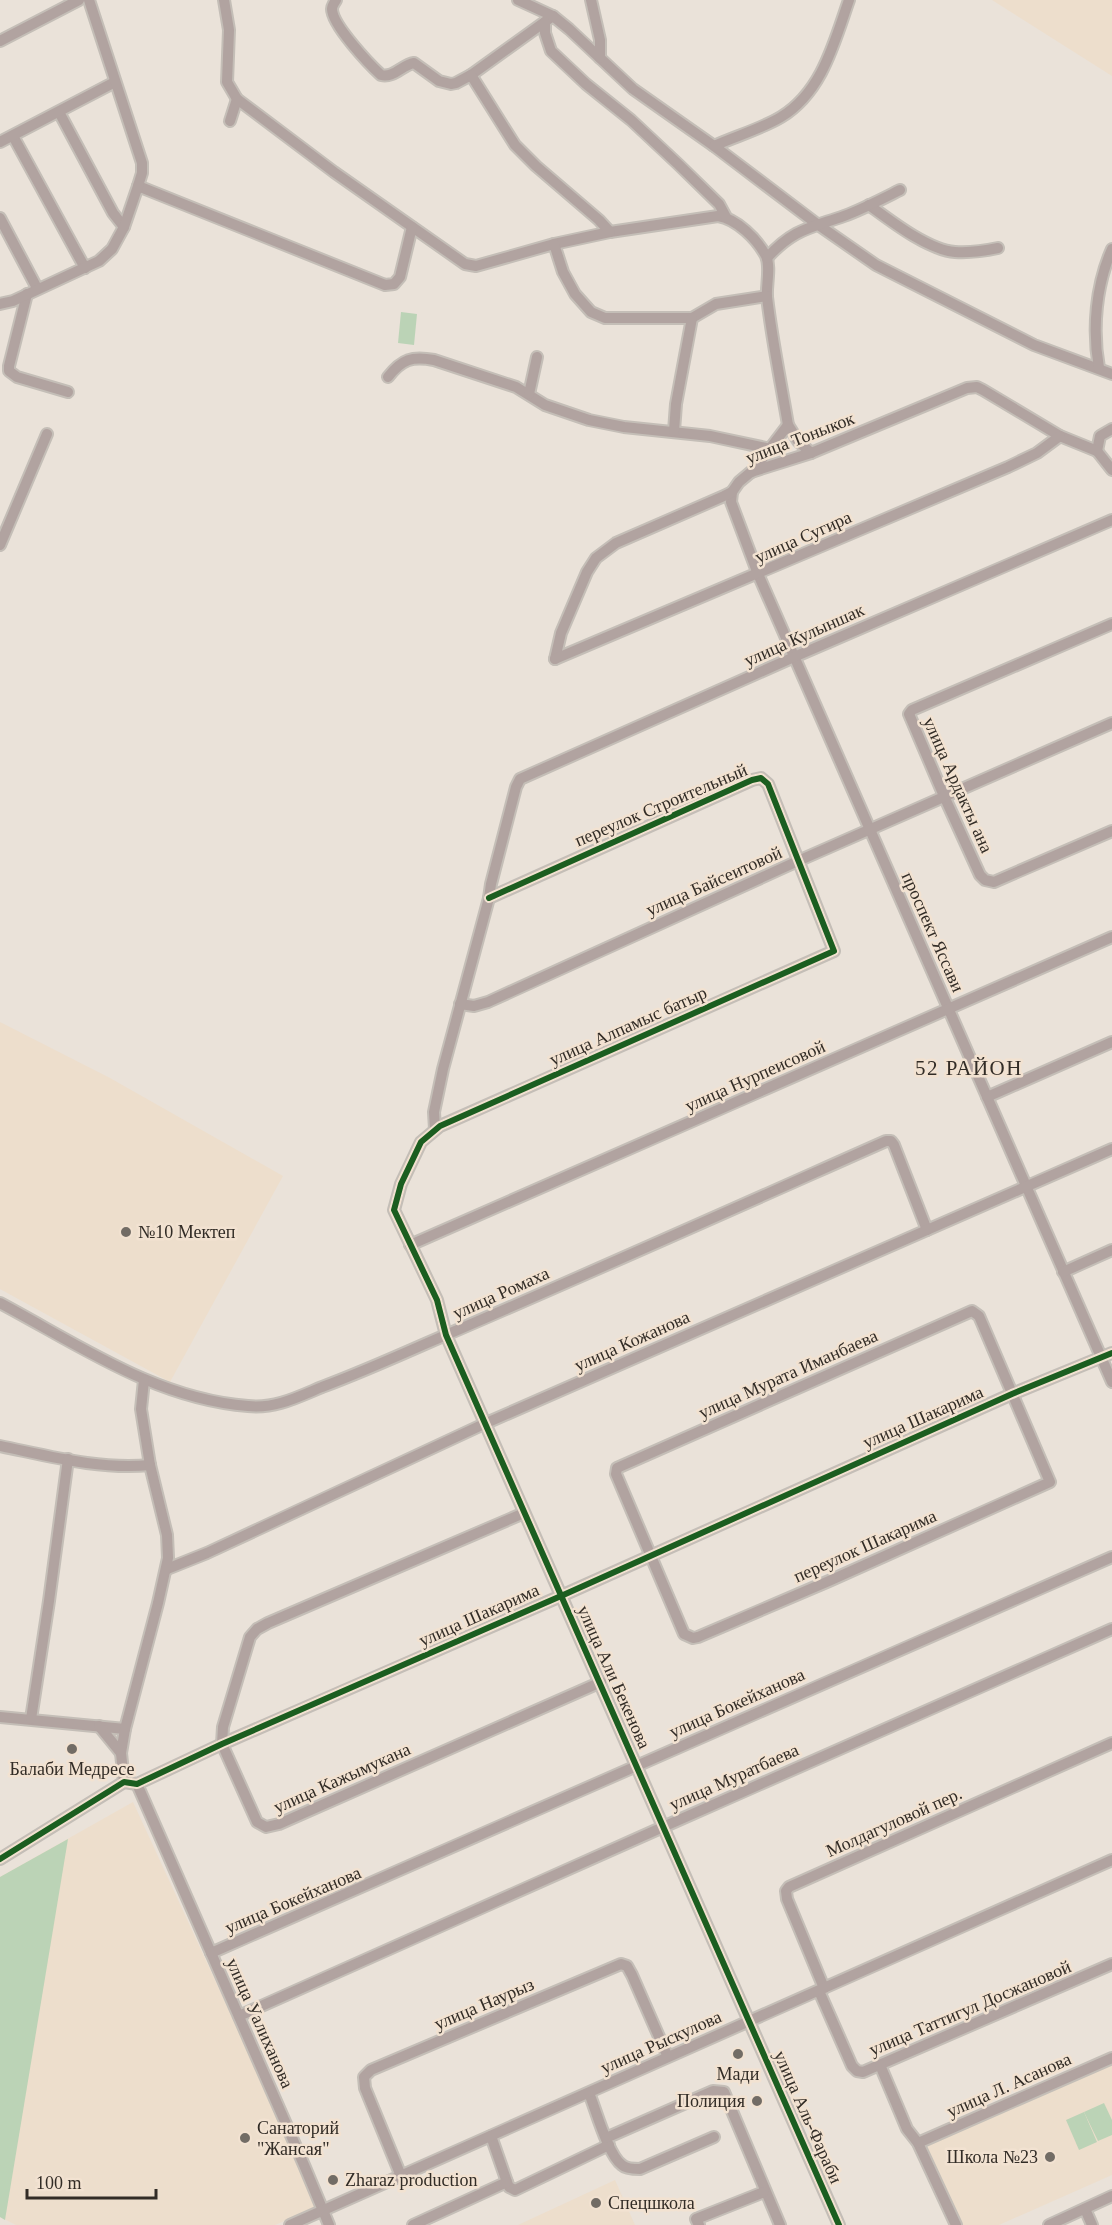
<svg xmlns="http://www.w3.org/2000/svg" width="1112" height="2225" font-family="Georgia,serif">
  <style>
    .built { fill: #eddecc }
    .garden { fill: #bbd3b6 }
    .lines { fill: none; stroke-linecap: round; stroke-linejoin: round }
    .street-casing { stroke: #c4beb7; stroke-width: 14 }
    .street { stroke: #b1a3a0; stroke-width: 10 }
    .cycleway-casing { stroke: #f2e2d1; stroke-width: 10 }
    .cycleway { stroke: #1b5e20; stroke-width: 6 }
    .poi-dot { fill: #726c65; stroke: #f2e2d1; stroke-width: 2 }
    .labels { text-anchor: middle; dominant-baseline: central; stroke-width: 5; stroke-linejoin: round; paint-order: stroke }
    .street-label { font-size: 18px; fill: #322c26; stroke: #f2e2d1 }
    .poi-label { font-size: 18px; fill: #322c26; stroke: #f2e2d1; text-anchor: start }
    .quarter-label { font-size: 21px; letter-spacing: 1.5px; fill: #322c26; stroke: #f2e2d1 }
  </style>
  <rect width="100%" height="100%" fill="#eae2d9"/>
  <g class="built">
    <polygon points="992,0 1112,0 1112,76"/>
    <polygon points="0,1022 110,1078 283,1176 170,1382 0,1289"/>
    <polygon points="133,1802 319,2206 275,2225 16,2225 0,2217 0,1877"/>
    <polygon points="1112,2064 1112,2175 999,2225 960,2225 925,2145"/>
    <polygon points="615,2180 635,2225 518,2225"/>
  </g>
  <g class="garden">
    <polygon points="401,312 417,314 414,345 398,343"/>
    <polygon points="68,1839 5,2220 0,2217 0,1877"/>
    <polygon points="1104,2103 1112,2120 1112,2135 1098,2141 1084,2112"/>
    <polygon points="1084,2112 1097,2142 1079,2150 1066,2120"/>
  </g>
  <g class="lines">
    <defs>
      <g id="street">
        <path d="M224,0l5,30 -2,52 10,17 97,73 131,92 11,2 78,-22 56,-12 108,-16c19,3 39,23 48,40 5,11 0,29 1,41 5,43 14,86 21,128l10,16 13,12"/>
        <path d="M336,0c-2,3 -4,6 -4,9 0,16 38,56 49,66 13,3 21,-10 33,-12l25,18 12,3 5,-1 15,-8 82,-59"/>
        <polyline points="518,0 553,16 569,29 633,89 714,146 817,224 876,265 1034,345 1112,374"/>
        <polyline points="591,0 600,40 600,58"/>
        <polyline points="545,22 545,33 551,51 586,84 631,120 678,164 719,204 726,217"/>
        <polyline points="0,41 79,0"/>
        <polyline points="471,75 515,145 536,166 599,220 610,232"/>
        <polyline points="59,112 113,213 124,227"/>
        <polyline points="230,121 237,99"/>
        <polyline points="13,136 85,268"/>
        <polyline points="0,142 115,82"/>
        <path d="M714,146c22,-10 47,-17 67,-29 41,-25 53,-74 68,-117"/>
        <polyline points="138,186 385,285 394,284 400,277 412,227"/>
        <path d="M869,205c22,16 59,45 86,47 15,1 29,-1 43,-4"/>
        <polyline points="0,218 37,288"/>
        <polyline points="554,244 563,272 575,294 591,312 605,318 692,318 716,304 767,296"/>
        <path d="M767,258c26,-29 43,-30 77,-42 19,-7 38,-17 56,-26"/>
        <polyline points="27,294 9,366 9,371 17,377 68,392"/>
        <polyline points="0,304 13,301 99,261 112,249 124,227 138,186 142,173 142,163 89,0"/>
        <path d="M1099,368c-7,-39 -3,-83 13,-119"/>
        <path d="M388,377c14,-18 24,-21 46,-17l82,27 29,18 44,15 35,7 86,9 61,13"/>
        <polyline points="529,394 537,357"/>
        <polyline points="674,431 676,404 692,318"/>
        <polyline points="1097,451 1100,436 1112,429"/>
        <polyline points="752,472 788,425"/>
        <polyline points="732,492 731,502 758,574 1112,1382"/>
        <polyline points="0,545 47,434"/>
        <polyline points="1112,624 912,710 909,714 944,796 980,875 985,880 994,882 1112,831"/>
        <polyline points="555,659 561,633 587,572 596,558 616,543 724,496 732,492 739,482 751,472 811,453 967,388 977,387 983,390 1060,436 1097,451 1112,470"/>
        <polyline points="555,659 1008,467 1037,453 1060,436"/>
        <polyline points="489,898 752,780 761,778 768,784 834,951 440,1126 421,1142 401,1184 394,1210 437,1300 446,1335 839,2225"/>
        <polyline points="460,1004 474,1006 488,1002 798,861 1112,723"/>
        <polyline points="987,1097 1112,1042"/>
        <polyline points="435,1129 434,1112 443,1069 489,898 491,884 516,787 520,779 794,657 1112,520"/>
        <polyline points="410,1245 1112,937"/>
        <polyline points="1063,1272 1112,1250"/>
        <path d="M0,1303c79,42 156,96 248,103 27,3 50,-9 74,-19 35,-13 69,-28 103,-43 154,-66 308,-135 461,-203h5l3,4 33,85"/>
        <polygon points="972,1311 979,1316 1050,1482 829,1581 698,1637 693,1638 684,1634 616,1474 617,1468"/>
        <path d="M0,1446c49,10 100,24 150,19"/>
        <polyline points="524,1513 268,1623 257,1629 250,1637 223,1727 222,1744 257,1822 266,1827 279,1824 601,1682"/>
        <polyline points="167,1569 207,1553 484,1424 1112,1149"/>
        <polyline points="0,1717 125,1729"/>
        <polyline points="31,1719 49,1601 68,1459"/>
        <polyline points="99,1726 121,1753"/>
        <polyline points="124,1782 121,1753 125,1729 158,1603 168,1558 167,1535 150,1465 141,1409 144,1380"/>
        <polyline points="137,1784 304,2165 329,2225"/>
        <polyline points="0,1859 124,1782 137,1784 222,1744 561,1596 1012,1394 1112,1353"/>
        <polyline points="211,1953 1112,1557"/>
        <polyline points="824,1988 787,1899 786,1891 789,1887 1112,1743"/>
        <polyline points="819,1991 852,2066 857,2071 863,2072 1112,1964"/>
        <polyline points="239,2016 663,1827 1112,1629"/>
        <polyline points="880,2065 907,2129 918,2143 956,2225"/>
        <path d="M589,2093c7,17 19,62 33,72 4,4 13,4 18,4l74,-32"/>
        <polyline points="491,2136 507,2182 509,2187 515,2190 609,2145"/>
        <polyline points="606,2138 713,2091 724,2092 780,2225"/>
        <polyline points="918,2143 1112,2058"/>
        <polyline points="401,2176 365,2088 364,2077 371,2070 621,1964 627,1966 632,1975 667,2055"/>
        <polyline points="1085,2209 1092,2225"/>
        <path d="M290,2225c273,-123 548,-243 822,-365"/>
        <polyline points="413,2225 507,2182"/>
        <polyline points="699,2225 696,2219 764,2192"/>
        <polyline points="1049,2225 1112,2196"/>
      </g>
    </defs>
    <use href="#street" class="street-casing"/>
    <use href="#street" class="street"/>
    <defs>
      <g id="cycleway">
        <polyline points="489,898 752,780 761,778 768,784 834,951 440,1126 421,1142 401,1184 394,1210 437,1300 446,1335 839,2225"/>
        <polyline points="0,1859 124,1782 137,1784 222,1744 561,1596 1012,1394 1112,1353"/>
      </g>
    </defs>
    <use href="#cycleway" class="cycleway-casing"/>
    <use href="#cycleway" class="cycleway"/>
  </g>
  <g class="poi-dot">
    <circle cx="126" cy="1232" r="6"/>
    <circle cx="72" cy="1749" r="6"/>
    <circle cx="738" cy="2054" r="6"/>
    <circle cx="757" cy="2101" r="6"/>
    <circle cx="245" cy="2138" r="6"/>
    <circle cx="1050" cy="2157" r="6"/>
    <circle cx="333" cy="2180" r="6"/>
    <circle cx="596" cy="2203" r="6"/>
  </g>
  <g class="labels">
    <g class="street-label">
      <text transform="translate(800 438) rotate(-21)">улица Тоныкок</text>
      <text transform="translate(803 537) rotate(-24)">улица Сугира</text>
      <text transform="translate(804 635) rotate(-24)">улица Кулыншак</text>
      <text transform="translate(958 785) rotate(66)">улица Ардакты ана</text>
      <text transform="translate(661 805) rotate(-23)">переулок Строительный</text>
      <text transform="translate(714 881) rotate(-24)">улица Байсеитовой</text>
      <text transform="translate(933 932) rotate(66)">проспект Яссави</text>
      <text transform="translate(628 1026) rotate(-24)">улица Алпамыс батыр</text>
      <text transform="translate(755 1076) rotate(-24)">улица Нурпеисовой</text>
      <text transform="translate(501 1293) rotate(-24)">улица Ромаха</text>
      <text transform="translate(632 1341) rotate(-24)">улица Кожанова</text>
      <text transform="translate(788 1374) rotate(-24)">улица Мурата Иманбаева</text>
      <text transform="translate(923 1417) rotate(-24)">улица Шакарима</text>
      <text transform="translate(865 1546) rotate(-24)">переулок Шакарима</text>
      <text transform="translate(479 1615) rotate(-24)">улица Шакарима</text>
      <text transform="translate(614 1677) rotate(66)">улица Али Бекенова</text>
      <text transform="translate(737 1703) rotate(-24)">улица Бокейханова</text>
      <text transform="translate(734 1777) rotate(-24)">улица Муратбаева</text>
      <text transform="translate(342 1778) rotate(-24)">улица Кажымукана</text>
      <text transform="translate(894 1822) rotate(-24)">Молдагуловой пер.</text>
      <text transform="translate(293 1900) rotate(-23)">улица Бокейханова</text>
      <text transform="translate(484 2004) rotate(-23)">улица Наурыз</text>
      <text transform="translate(970 2008) rotate(-23)">улица Таттигул Досжановой</text>
      <text transform="translate(260 2023) rotate(66)">улица Уалиханова</text>
      <text transform="translate(661 2042) rotate(-24)">улица Рыскулова</text>
      <text transform="translate(1009 2085) rotate(-24)">улица Л. Асанова</text>
      <text transform="translate(808 2117) rotate(66)">улица Аль-Фараби</text>
    </g>
    <g class="poi-label">
      <text x="138" y="1232">№10 Мектеп</text>
      <text x="72" y="1769" text-anchor="middle">Балаби Медресе</text>
      <text x="738" y="2074" text-anchor="middle">Мади</text>
      <text x="745" y="2101" text-anchor="end">Полиция</text>
      <text x="257" y="2128">Санаторий<tspan x="257" dy="21">"Жансая"</tspan></text>
      <text x="1038" y="2157" text-anchor="end">Школа №23</text>
      <text x="345" y="2180">Zharaz production</text>
      <text x="608" y="2203">Спецшкола</text>
    </g>
    <g class="quarter-label">
      <text x="969" y="1068">52 РАЙОН</text>
    </g>
  </g>
  <path d="M27 2189v9h129v-9" fill="none" stroke="#322c26" stroke-width="3"/>
  <text x="36" y="2189" font-size="18" fill="#322c26" stroke="#f2e2d1" stroke-width="4.5" paint-order="stroke">100 m</text>
</svg>
